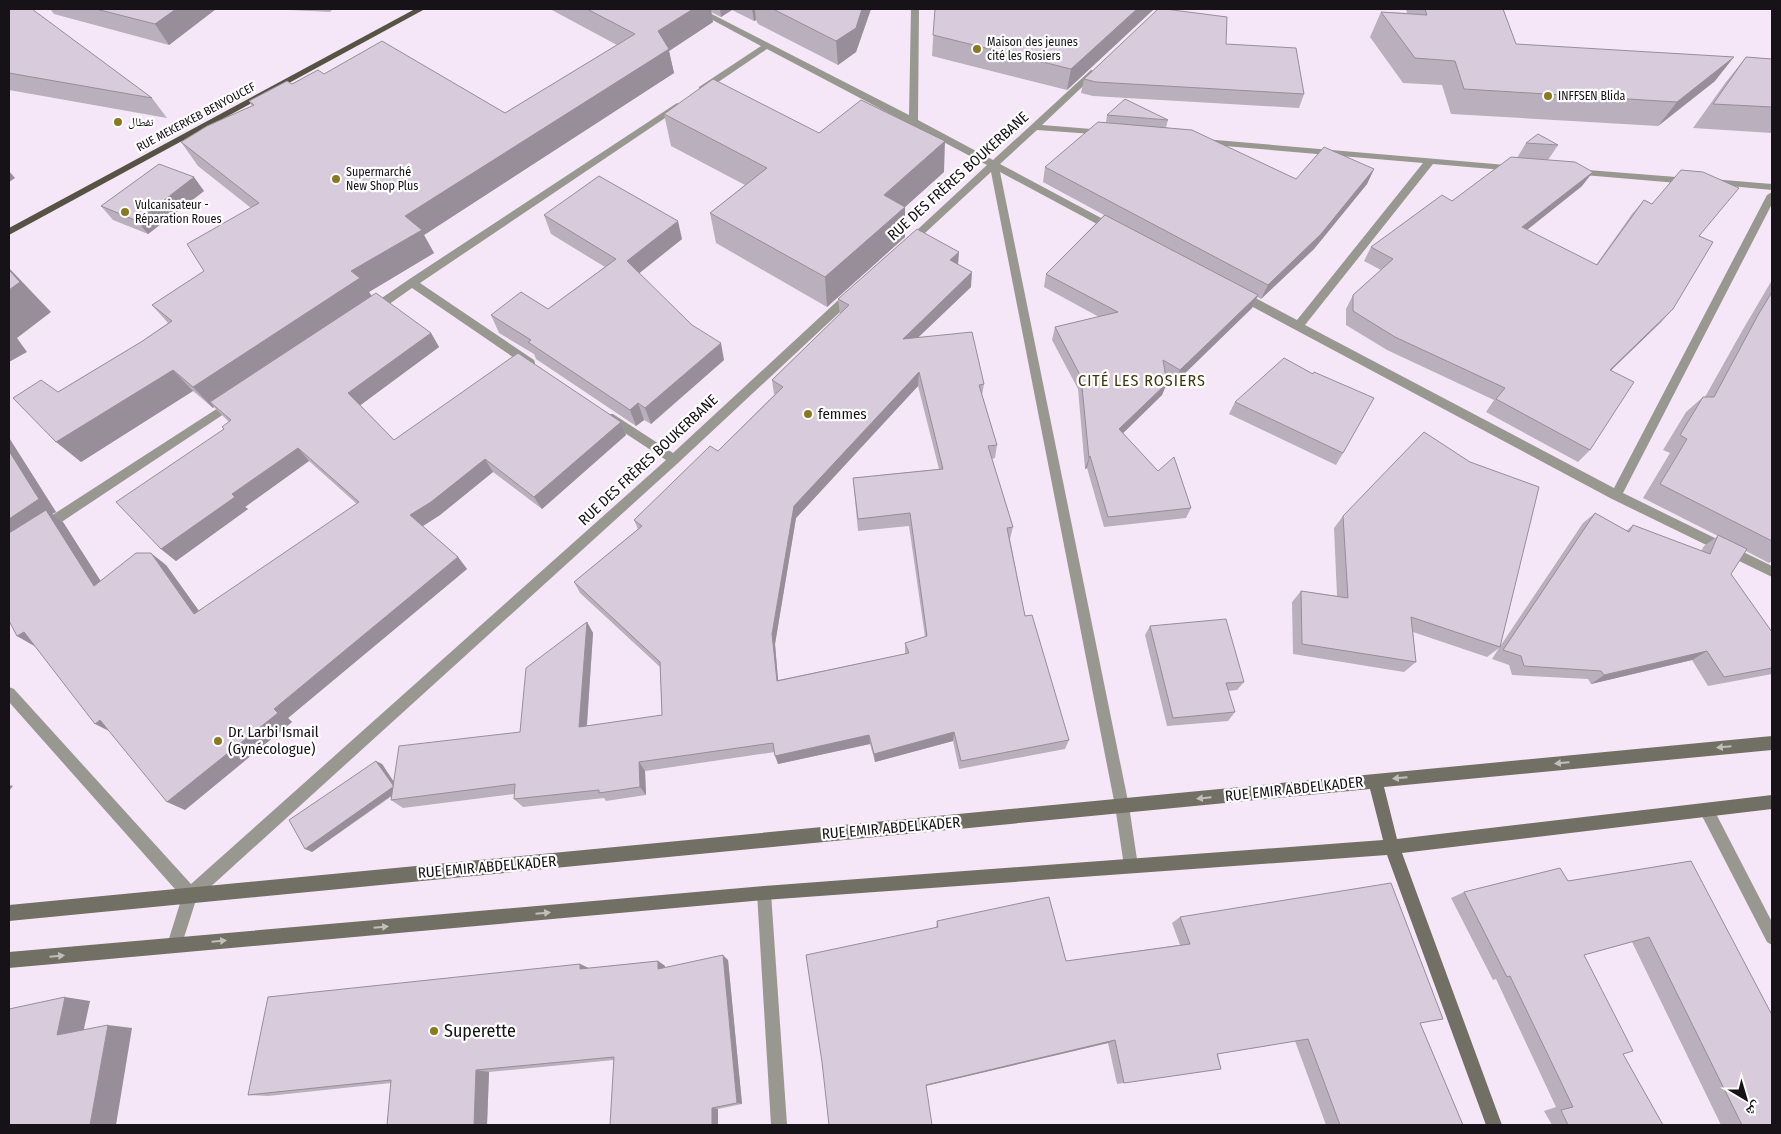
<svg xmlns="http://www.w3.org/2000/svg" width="1781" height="1134" font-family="'Fira Sans Condensed','Noto Naskh Arabic',sans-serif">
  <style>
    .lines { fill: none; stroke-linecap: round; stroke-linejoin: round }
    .street { fill: #999890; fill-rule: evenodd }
    .secondary { fill: #727064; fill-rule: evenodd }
    .primary { fill: #565345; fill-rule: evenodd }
    .wall { fill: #baafbc; fill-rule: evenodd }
    .shaded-wall { fill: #978e99 }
    .building { fill: #d8cbdb; stroke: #978e99; fill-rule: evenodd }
    .oneway { fill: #c0bfb9 }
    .poi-dot { fill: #897a20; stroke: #fff; stroke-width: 2 }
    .labels { text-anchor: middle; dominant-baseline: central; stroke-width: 4.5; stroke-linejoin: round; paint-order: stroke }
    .far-poi-label { font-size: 12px; fill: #171217; stroke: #fff; text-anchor: start }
    .far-street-label { font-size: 12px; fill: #171217; stroke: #fff }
    .street-label { font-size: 15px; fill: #171217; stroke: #fff }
    .poi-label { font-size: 15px; fill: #171217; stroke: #fff; text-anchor: start }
    .neighbourhood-label { font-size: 16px; letter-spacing: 1px; fill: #40390e; stroke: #fff }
    .near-poi-label { font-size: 18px; fill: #171217; stroke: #fff; text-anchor: start }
  </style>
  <rect width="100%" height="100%" fill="#f6e7f8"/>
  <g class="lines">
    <g class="street">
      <polygon points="692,9 702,9 909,115 911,9 919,9 918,120 993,160 1091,70 1098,72 1042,125 1104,130 1107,131 1107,135 1037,130 1000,164 1118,227 1118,231 1110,231 1000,172 1129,806 1138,866 1136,871 1131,873 1126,871 1124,866 1115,806 991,172 912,245 904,245 903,243 987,165 767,49 705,91 699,91 699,87 761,46"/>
      <polygon points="677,103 682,106 680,108 420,283 534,360 535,363 534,366 526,366 412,288 378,312 370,312 370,306 408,280"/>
      <polygon points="1204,139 1518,166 1518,170 1515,171 1433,164 1305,325 1614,488 1767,195 1772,192 1772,204 1623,493 1772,566 1772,577 1612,499 1236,298 1236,292 1244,292 1297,320 1423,163 1201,144 1199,142"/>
      <polygon points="1575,169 1689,178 1694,181 1689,184 1572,174 1572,170"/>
      <polygon points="1712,179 1772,184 1772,190 1709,184 1709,180"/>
      <polygon points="851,291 855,292 855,298 678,463 196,900 180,950 175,953 170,950 167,945 182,897 9,702 9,687 14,689 191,884 666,460 605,420 603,417 605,414 613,414 673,453 847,292"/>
      <polygon points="232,399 236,400 238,403 236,406 48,531 40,531 38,527 40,523"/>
      <polygon points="1707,804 1712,806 1772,922 1772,945 1767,942 1702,816 1700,811 1702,806"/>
      <polygon points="764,886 769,888 771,893 787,1125 771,1125 757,893 759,888"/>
    </g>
    <polygon class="secondary" points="1772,736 1772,750 1384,787 1397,839 1772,795 1772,809 1402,853 1502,1125 1486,1125 1387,855 764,900 9,968 9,952 764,886 1383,840 1370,789 9,921 9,905"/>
    <polygon class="primary" points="415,9 425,9 9,235 9,228"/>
  </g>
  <g class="wall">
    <polygon points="9,9 152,98 167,118 9,90"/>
    <polygon points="50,9 216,9 169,45 54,14"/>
    <polygon points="289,9 333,9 330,12 290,10"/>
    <polygon points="550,9 871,9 856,52 838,65 758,24 756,20 754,21 732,10 721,17 711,12 713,22 669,51 674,73 424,235 434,253 369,292 372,296 431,333 439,347 360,405 394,440 621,422 626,435 542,509 493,472 440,515 422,526 458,557 467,569 288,718 292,722 185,810 109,731 34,645 17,636 10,439 56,512 52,514 63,522 100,581 166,565 199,611 357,504 309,461 245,507 248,509 176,561 161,549 224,429 229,422 214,407 213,408 193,391 81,462 58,392 141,342 168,323 152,305 204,271 251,208 198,166 181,142 252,106 249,101 292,84 324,74 505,113 617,45"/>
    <polygon points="935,9 1154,9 1067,90 932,56"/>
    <polygon points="1406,9 1503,9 1516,44 1715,81 1658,126 1451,114 1442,85 1403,83 1370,37 1381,12 1407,13"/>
    <polygon points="1226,44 1304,94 1299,108 1093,96 1081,93 1084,79"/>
    <polygon points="1746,57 1772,59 1772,133 1693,128 1726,82"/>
    <polygon points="664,114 819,133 944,172 905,207 905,237 827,307 716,243 710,213 745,185 671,146"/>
    <polygon points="1107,115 1168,120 1166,127 1296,179 1374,169 1367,184 1314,249 1261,299 1257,297 1252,308 1176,382 1166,376 1167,383 1162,395 1123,433 1191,508 1186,518 1104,527 1087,468 1085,469 1078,389 1052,340 1055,327 1099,317 1044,287 1046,274 1104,215 1043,182 1045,167 1106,122"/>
    <polygon points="1526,143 1558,145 1548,160 1582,186 1527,230 1596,265 1632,214 1644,200 1699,236 1661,322 1611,370 1590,450 1578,462 1486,412 1494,400 1387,350 1346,325 1346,309 1353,295 1381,270 1364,261 1371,247 1452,201 1517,158"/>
    <polygon points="204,191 148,234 113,220 101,206"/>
    <polygon points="544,215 682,239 639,273 724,360 651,424 644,420 636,426 536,359 534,354 499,333 491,315 548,309 605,267 551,234"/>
    <path d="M958,264l13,23 -53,50 66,47 -2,11 15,50 -2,13 -3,1 21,68 -3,12 15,77 44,124 -4,9 -106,20 -6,-28 -78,21 -5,-18 -92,20 -3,-12 -130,19 1,24 -40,6 -2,-3 -81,9 -9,-8v-5l-111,14 -12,-8 1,-4 -80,56 70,-88 12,18 126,-50 67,-110 6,11 -6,93 75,-11 -2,-48 -80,-74 -6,-11 64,-53 -4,-9 84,-69 57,-57h-1l-2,-14 68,-66 -2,-15zM918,386l21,83 -86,9 5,53 51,-5 16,111 -20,6v11l-127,26 -3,-36 21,-126z"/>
    <polygon points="1772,280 1772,561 1769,563 1746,551 1731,574 1772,632 1772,674 1708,686 1692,660 1591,684 1588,679 1512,675 1509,665 1492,659 1499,648 1487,657 1413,632 1416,662 1404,672 1293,654 1292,602 1301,591 1337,596 1334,528 1343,516 1501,645 1583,523 1595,513 1626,531 1633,525 1701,551 1704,546 1718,536 1643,498 1670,453 1663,450 1686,412 1703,397 1705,397 1742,331"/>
    <polygon points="1235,402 1343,453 1336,465 1229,414"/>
    <polygon points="1150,626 1244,682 1237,690 1228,691 1235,712 1228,721 1167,726 1145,635"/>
    <polygon points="1691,861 1772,1125 1721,1125 1632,942 1584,955 1623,1054 1663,1125 1552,1125 1544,1111 1556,1107 1496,979 1493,980 1451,898 1464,892 1568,881"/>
    <polygon points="1180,917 1420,1024 1463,1125 1326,1125 1295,1041 1218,1054 1221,1069 1117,1084 1108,1043 926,1086 829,1125 936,928 937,921 1066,961 1180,945 1172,923"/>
    <polygon points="728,960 742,1104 718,1109 718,1125 614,1060 489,1072 487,1125 387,1125 391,1083 268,1096 248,1095 580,964 589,968 658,961 665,966 665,968"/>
  </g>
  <g class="shaded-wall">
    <polygon points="176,9 216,9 169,45 155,24"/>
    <polygon points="693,9 711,9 713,22 669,51 674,73 424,235 434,253 369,292 374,300 210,402 214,407 213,408 193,387 405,216 658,31"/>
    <polygon points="720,9 731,9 732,10 721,17"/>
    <polygon points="752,9 755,9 756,20 754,21"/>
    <polygon points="862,9 871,9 856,52 838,65 836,41"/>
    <polygon points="1137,9 1154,9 1067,90 1071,69"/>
    <polygon points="1734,57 1715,81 1658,126 1677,102"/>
    <polygon points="945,141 944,172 905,207 905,237 827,307 825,277 884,195"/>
    <polygon points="1374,169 1367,184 1314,249 1261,299 1268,285"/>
    <polygon points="9,171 15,178 9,182"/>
    <polygon points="1593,172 1582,186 1513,241 1522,227"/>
    <polygon points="194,177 204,191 148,234 137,221"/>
    <polygon points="678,221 682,239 632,279 627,261"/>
    <polygon points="959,252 958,266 950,260"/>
    <polygon points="9,268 51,312 17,338 27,352 9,362"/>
    <polygon points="972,272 971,287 902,353 903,339"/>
    <polygon points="1258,295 1252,308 1176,382 1180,370"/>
    <polygon points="1673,309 1661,322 1598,383 1610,370"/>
    <polygon points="431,333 439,347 358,407 348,393"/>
    <polygon points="721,343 724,360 651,424 645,408"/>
    <polygon points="173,370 193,391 81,462 56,442"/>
    <polygon points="919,372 918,386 796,518 775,644 779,691 777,681 772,634 794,506"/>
    <polygon points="1167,383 1162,395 1115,441 1119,429"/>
    <polygon points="638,403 644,420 636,426 630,410"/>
    <polygon points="621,422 626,435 542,509 534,497"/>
    <polygon points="9,438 56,512 52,514 63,522 111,597 9,543"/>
    <polygon points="298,448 309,461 245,507 248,509 176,561 161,549 232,494"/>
    <polygon points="1090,456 1087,468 1085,469 1089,458"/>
    <polygon points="485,459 493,472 440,515 420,528 410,515"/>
    <polygon points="151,553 166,565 209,625 194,614"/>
    <polygon points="458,557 467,569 288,718 292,722 185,810 167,802 274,709"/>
    <polygon points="587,622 593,633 586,736 579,727"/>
    <polygon points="24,632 36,647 17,636"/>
    <polygon points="1707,651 1692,660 1591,684 1604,675"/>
    <polygon points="100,720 113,733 95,724"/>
    <polygon points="954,732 953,741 875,762 874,754"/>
    <polygon points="869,735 870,744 778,764 775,756"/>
    <polygon points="376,761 382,764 399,790 312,852 305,849"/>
    <polygon points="639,762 645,771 646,795 640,787"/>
    <polygon points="9,785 13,786 9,791"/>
    <polygon points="723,955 728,960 742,1104 737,1103"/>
    <polygon points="658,961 665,966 665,974 658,969"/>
    <polygon points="580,964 590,969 580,969"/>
    <polygon points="65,997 90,1001 82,1038 57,1035"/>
    <polygon points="108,1025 132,1028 116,1125 90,1125"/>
    <polygon points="1115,1040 1108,1043 925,1086 926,1085"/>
    <polygon points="476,1070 489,1072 487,1125 474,1125"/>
    <polygon points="712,1108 718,1109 718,1125 712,1125"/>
  </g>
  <g class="building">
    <polygon points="9,9 32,9 152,98 9,73"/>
    <polygon points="96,9 176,9 155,24"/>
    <polygon points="587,9 693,9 658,31 669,49 405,216 422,230 351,271 360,278 193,387 173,370 56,442 13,398 41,380 58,392 141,342 172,321 152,305 204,271 187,244 259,203 181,142 207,126 254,105 249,101 287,81 292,84 318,70 324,74 382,41 505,113 635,34"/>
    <polygon points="773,9 862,9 856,28 836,41"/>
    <polygon points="935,9 1137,9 1071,69 933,35"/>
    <polygon points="1158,9 1165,9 1227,17 1226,44 1296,48 1304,94 1096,82 1084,79"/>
    <polygon points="1425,9 1503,9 1516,44 1734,57 1677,102 1464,89 1455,61 1415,58 1381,12 1427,15"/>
    <polygon points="1746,57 1772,59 1772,107 1713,104"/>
    <polygon points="713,79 819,133 861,100 945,141 884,195 905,207 825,277 710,213 767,168 664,114"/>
    <polygon points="1125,99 1168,120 1107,115"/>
    <polygon points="1098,122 1192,130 1296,179 1324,147 1374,169 1321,234 1268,285 1045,167"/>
    <polygon points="1538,134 1558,145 1526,143"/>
    <polygon points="1511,157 1575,162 1593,172 1522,227 1597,265 1644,200 1652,204 1681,170 1703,172 1739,188 1699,236 1713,242 1673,309 1610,370 1634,382 1590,450 1496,399 1505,388 1395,337 1353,311 1353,295 1393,259 1371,247 1442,195 1452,201"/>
    <polygon points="159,164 194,177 137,221 101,206"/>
    <polygon points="599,176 678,221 627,261 692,325 721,343 645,408 638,403 630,410 528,342 531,340 491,315 521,292 548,309 616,259 544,215"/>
    <polygon points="1105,215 1258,295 1180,370 1163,360 1167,383 1119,429 1158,471 1174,457 1191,508 1108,517 1090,456 1089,458 1081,377 1055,327 1118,312 1046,274"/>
    <path d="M917,229l42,23 -9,8 22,12 -69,67 69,-7 12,52 -5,1 18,60 -9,1 25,81 -6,1 18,88 7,-1 37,125 -108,21 -7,-29 -80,22 -5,-19 -94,21 -2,-13 -134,19 1,25 -41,6v-3l-85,9 1,-15 -124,16 8,-54 121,-14 6,-64 61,-46 -8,105 83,-12 -2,-53 -86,-80 68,-56 -8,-6 76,-74 8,5 65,-64 -11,-7 77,-75 -11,-6zM919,372l24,97 -90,9 5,41 52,-6 17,123 -22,7 4,10 -132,28 -5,-47 22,-128z"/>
    <polygon points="9,270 20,282 9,290"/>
    <polygon points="1772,292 1772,541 1660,484 1687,439 1680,435 1703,397 1714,397 1758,315"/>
    <polygon points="376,293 431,333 348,393 394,440 518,353 621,422 534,497 485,459 431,502 410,515 458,557 274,709 278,713 167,802 100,720 95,724 24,632 17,636 9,621 9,533 46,510 94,586 136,553 151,553 194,614 359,502 298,448 232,494 235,497 161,549 116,502 224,429 222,427 231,420 210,402"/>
    <polygon points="1284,358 1313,374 1314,372 1374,398 1343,453 1235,402"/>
    <polygon points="1424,432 1470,462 1539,487 1500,647 1411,617 1416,662 1302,644 1301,591 1348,598 1343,516"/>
    <polygon points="9,451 39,499 9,519"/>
    <polygon points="1595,513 1629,532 1633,525 1710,554 1718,535 1747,549 1731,574 1772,632 1772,668 1724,677 1707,651 1604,675 1601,671 1524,666 1521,656 1503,650"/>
    <polygon points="1226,619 1244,682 1226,683 1235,712 1173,718 1150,626"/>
    <polygon points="376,761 393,785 393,787 305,849 289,820"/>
    <polygon points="1691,861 1772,1015 1772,1125 1742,1125 1649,937 1584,955 1633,1051 1623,1054 1663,1125 1568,1125 1561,1110 1573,1107 1510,976 1507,977 1464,892 1560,868 1568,881"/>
    <polygon points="1391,883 1443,1019 1420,1023 1463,1125 1340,1125 1308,1039 1217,1054 1221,1069 1124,1083 1115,1040 926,1085 932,1125 829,1125 822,1062 806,955 938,927 937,921 1049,897 1066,961 1190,944 1180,917"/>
    <polygon points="723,955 737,1103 712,1108 712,1125 610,1125 614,1057 476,1070 474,1125 387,1125 391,1080 248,1095 268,997 580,964 580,969 658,961 658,969"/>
    <polygon points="65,997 57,1035 108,1025 90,1125 9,1125 9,1009"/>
  </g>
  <defs><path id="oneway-solid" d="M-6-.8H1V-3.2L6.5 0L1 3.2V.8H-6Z" transform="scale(1.25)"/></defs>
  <g class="oneway">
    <use href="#oneway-solid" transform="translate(1724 747) rotate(175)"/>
    <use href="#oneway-solid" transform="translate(1562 763) rotate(175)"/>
    <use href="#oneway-solid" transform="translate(1400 778) rotate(175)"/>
    <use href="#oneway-solid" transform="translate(1204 798) rotate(174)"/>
    <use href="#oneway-solid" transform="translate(543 913) rotate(-5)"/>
    <use href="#oneway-solid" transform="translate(381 927) rotate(-5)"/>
    <use href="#oneway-solid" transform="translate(219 941) rotate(-5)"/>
    <use href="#oneway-solid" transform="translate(57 956) rotate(-5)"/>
  </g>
  <g class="poi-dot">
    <circle cx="977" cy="49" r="5"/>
    <circle cx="1548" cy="96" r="5"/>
    <circle cx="118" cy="122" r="5"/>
    <circle cx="336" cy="179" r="5"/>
    <circle cx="125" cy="212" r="5"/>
    <circle cx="808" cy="414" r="5"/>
    <circle cx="218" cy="741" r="5"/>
    <circle cx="434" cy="1031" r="5"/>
  </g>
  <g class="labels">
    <g class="far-poi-label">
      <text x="987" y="42">Maison des jeunes<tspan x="987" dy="14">cité les Rosiers</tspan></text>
      <text x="1558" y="96">INFFSEN Blida</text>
      <text x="128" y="122">نفطال</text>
      <text x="346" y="172">Supermarché<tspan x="346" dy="14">New Shop Plus</tspan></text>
      <text x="135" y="205">Vulcanisateur -<tspan x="135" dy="14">Réparation Roues</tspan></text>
    </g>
    <g class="far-street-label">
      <text transform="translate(196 117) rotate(-28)">RUE MEKERKEB BENYOUCEF</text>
    </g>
    <g class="street-label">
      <text transform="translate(958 176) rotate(-42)">RUE DES FRÈRES BOUKERBANE</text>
      <text transform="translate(648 460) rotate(-43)">RUE DES FRÈRES BOUKERBANE</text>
      <text transform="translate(1294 789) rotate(-6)">RUE EMIR ABDELKADER</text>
      <text transform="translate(891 828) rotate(-5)">RUE EMIR ABDELKADER</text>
      <text transform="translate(487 867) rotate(-5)">RUE EMIR ABDELKADER</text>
    </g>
    <g class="poi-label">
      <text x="818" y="414">femmes</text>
      <text x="228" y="732">Dr. Larbi Ismail<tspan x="228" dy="17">(Gynécologue)</tspan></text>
    </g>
    <g class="neighbourhood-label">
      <text x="1142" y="380">CITÉ LES ROSIERS</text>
    </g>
    <g class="near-poi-label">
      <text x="444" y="1031">Superette</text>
    </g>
  </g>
  <rect width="1781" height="1134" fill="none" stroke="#171217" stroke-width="20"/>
  <g transform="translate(1746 1099) rotate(142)" stroke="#ffffff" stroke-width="4" paint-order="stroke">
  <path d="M0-4L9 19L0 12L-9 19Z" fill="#171217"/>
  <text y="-8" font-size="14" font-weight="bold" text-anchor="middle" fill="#171217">ش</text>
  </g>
</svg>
